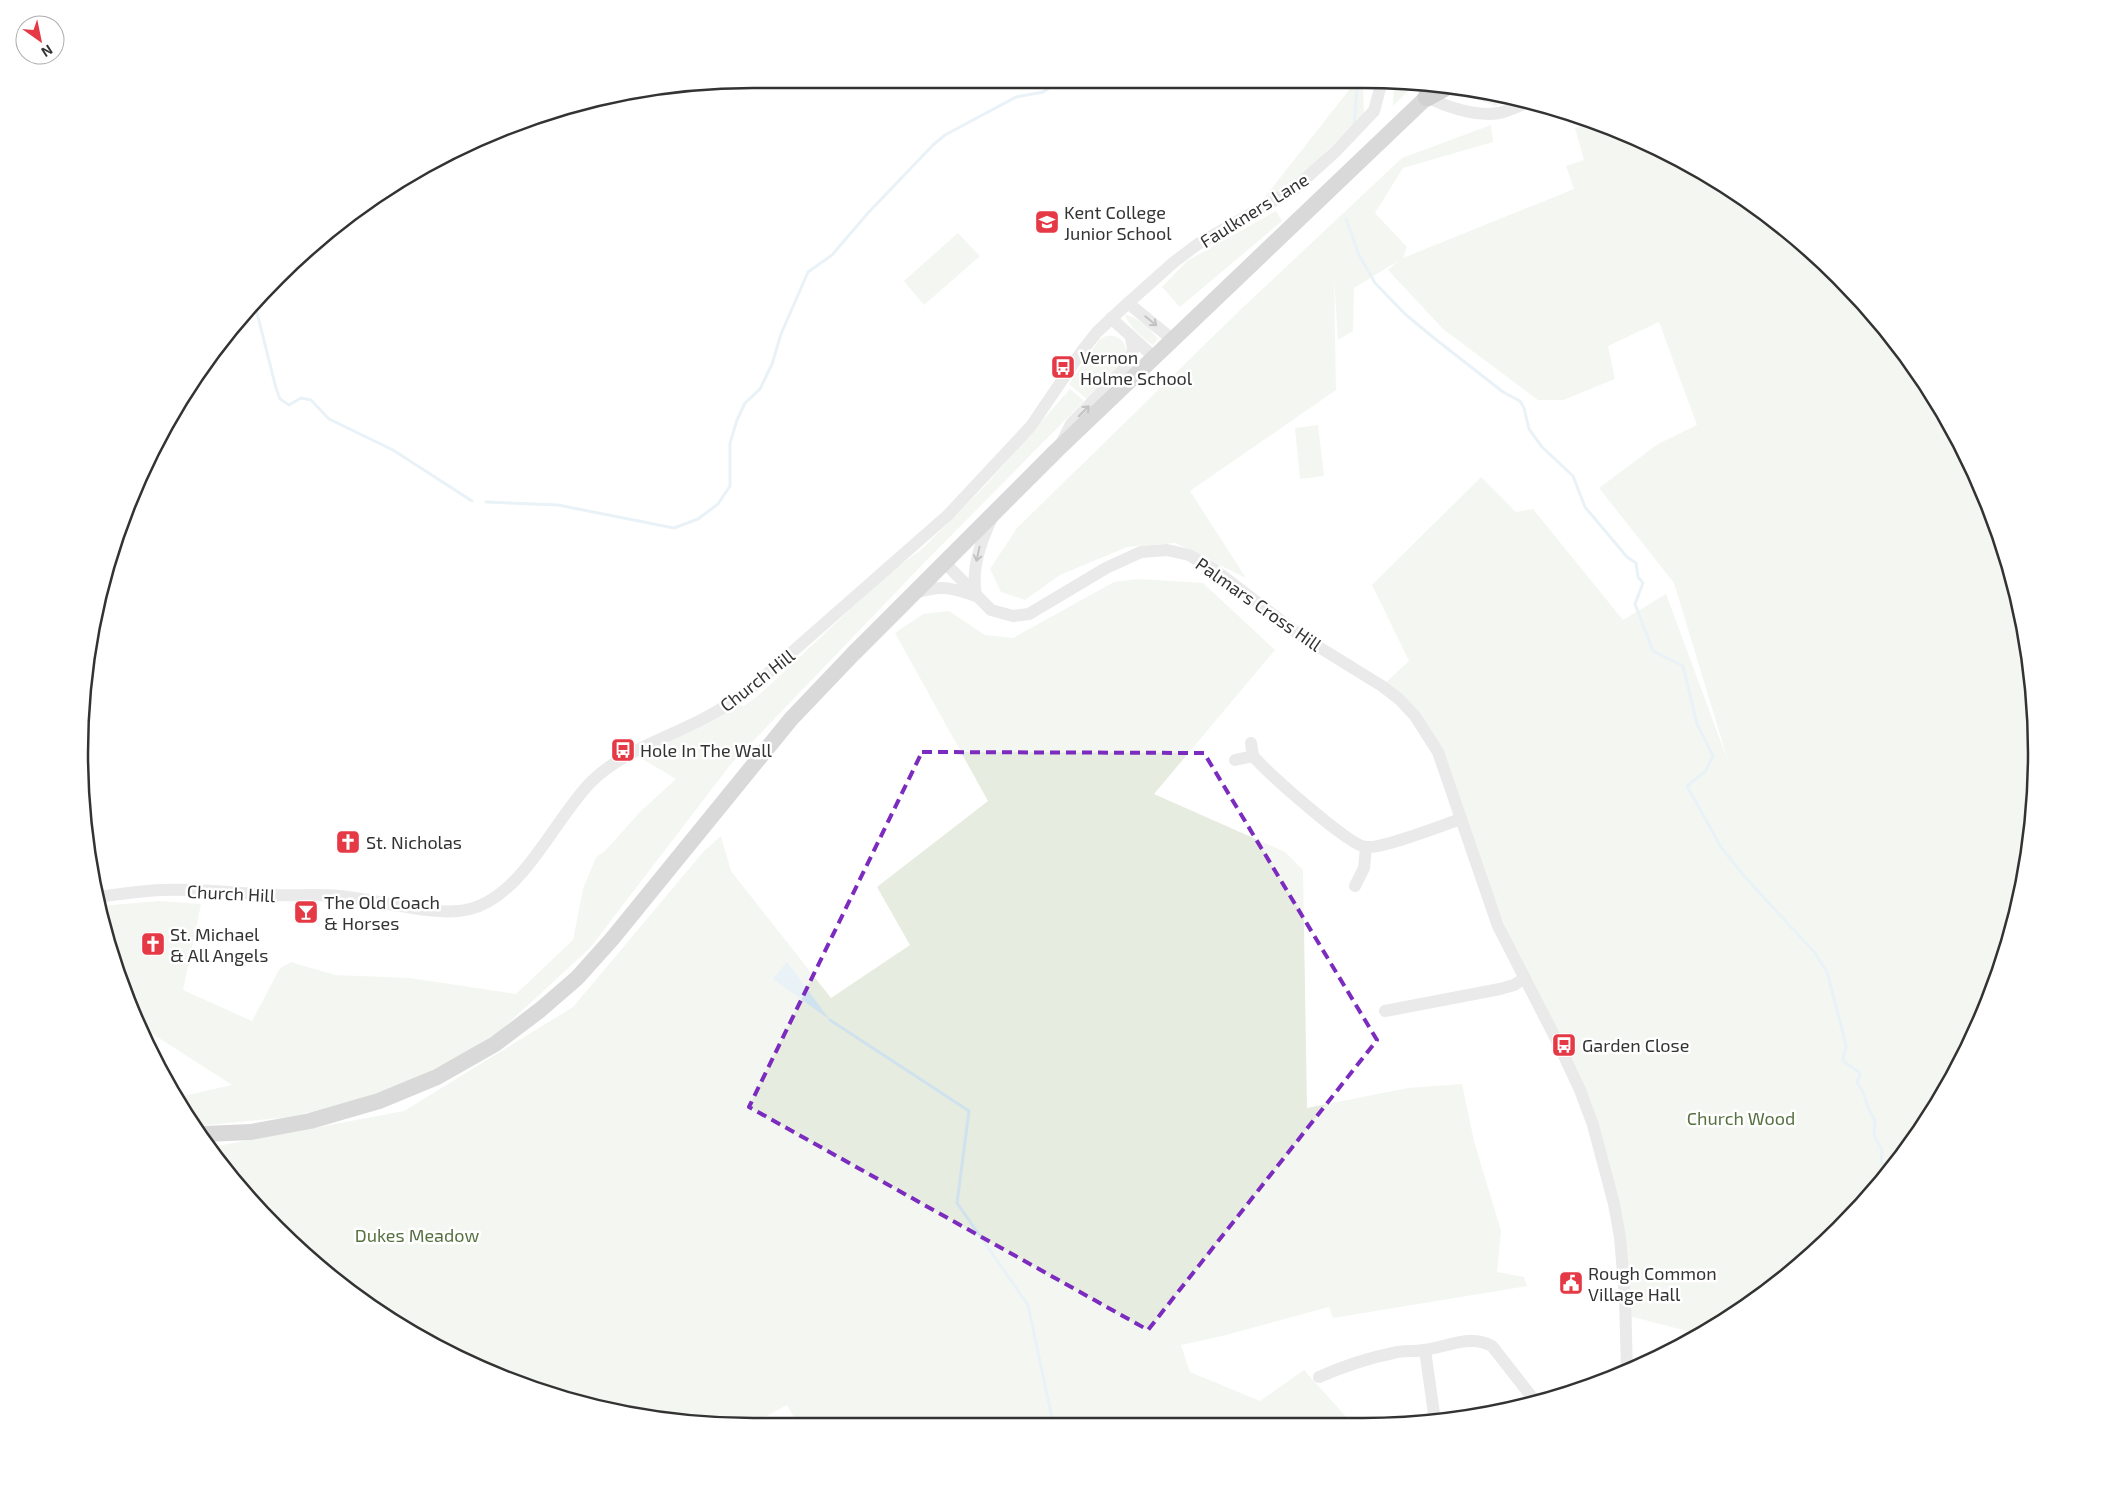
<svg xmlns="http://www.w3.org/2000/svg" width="2115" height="1505" font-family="'Exo 2',sans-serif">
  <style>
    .green { fill: #e6ecdf }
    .water { fill: #cfe2ee }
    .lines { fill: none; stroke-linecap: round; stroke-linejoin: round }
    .stream { stroke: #cfe2ee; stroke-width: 3 }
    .minor { stroke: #d0d0d0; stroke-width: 12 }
    .major { stroke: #ababab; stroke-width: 16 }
    .highway { stroke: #9a9a9a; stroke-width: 19 }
    .oneway { stroke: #7a7a7a }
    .marked { fill: none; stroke: #7b2cbf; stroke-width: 4; stroke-dasharray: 10 6; stroke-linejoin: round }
    .labels { text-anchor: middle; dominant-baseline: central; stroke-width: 5; stroke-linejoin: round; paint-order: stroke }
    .street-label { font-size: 18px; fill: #333; stroke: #fff }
    .poi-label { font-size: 18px; fill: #333; stroke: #fff; text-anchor: start }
    .park-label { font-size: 18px; fill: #56703f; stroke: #fff }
    .rim { fill: none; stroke: #333; stroke-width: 2.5 }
  </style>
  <rect width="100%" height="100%" fill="#fff"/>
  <g class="green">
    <polygon points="1346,79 1363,79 1364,114 1294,183 1264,198 1349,90"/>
    <polygon points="1394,82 1415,84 1393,106"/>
    <polygon points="1477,90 1494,92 1514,98 1495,106 1470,97"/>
    <polygon points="1592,121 1620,130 1699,169 1773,218 1869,308 1946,415 2000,536 2030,664 2035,796 2013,927 1967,1050 1897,1162 1807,1259 1695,1333 1625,1315 1602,1154 1525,978 1438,752 1382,686 1409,661 1372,585 1481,477 1516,512 1533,509 1623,620 1666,594 1728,761 1674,583 1599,488 1658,444 1697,425 1659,322 1608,346 1615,379 1563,400 1538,400 1443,329 1388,270 1398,261 1354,288 1353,331 1338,340 1334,279 1336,390 1190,491 1246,578 1175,543 1127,547 1060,575 1025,600 1001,592 990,569 1017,528 1238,312 1402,158 1491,125 1493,142 1403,168 1375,213 1407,247 1403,258 1574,189 1566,166 1584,160 1575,128"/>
    <polygon points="1276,211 1282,221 1180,307 1162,287 1187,261"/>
    <polygon points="958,233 980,256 924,305 904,281"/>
    <path d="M1127,315c15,5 22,12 31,24l-5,6c-13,-9 -21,-16 -28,-29z"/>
    <path d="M1106,336c15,-2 21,8 21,22l-39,42 -19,-16 30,-44z"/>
    <polygon points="1070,389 1084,401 924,563 731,764 590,948 500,1031 451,1061 400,1085 345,1104 288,1117 198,1126 179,1097 232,1085 137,1024 114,969 106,935 107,927 104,925 100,906 159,901 201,904 183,990 252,1021 280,968 291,962 335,975 410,978 516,994 573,940 583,889 596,857 605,851 641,811 676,779 641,758 658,743 738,705 744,706 759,695 890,572 921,550 984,487"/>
    <polygon points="1318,425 1324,476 1300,479 1295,428"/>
    <polygon points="1137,579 1203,583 1275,650 1154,794 1285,852 1303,870 1307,1108 1408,1088 1462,1084 1474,1141 1501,1231 1497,1272 1524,1277 1527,1286 1333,1318 1329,1307 1226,1335 1181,1345 1190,1372 1260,1401 1304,1370 1350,1421 798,1424 787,1405 749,1425 709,1425 578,1403 455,1357 343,1287 246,1197 212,1147 404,1111 573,1007 704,851 721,836 731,871 831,998 910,945 877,887 988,801 895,633 923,614 949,611 985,635 1013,638 1114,582"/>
  </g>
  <polygon class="water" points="787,962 830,1020 773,979"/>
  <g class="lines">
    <g class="stream">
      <polyline points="1354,126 1357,89 1355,79"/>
      <path d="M1346,219l13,36 16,28 30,31 29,24 69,54 17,9 4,7 5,21 13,18 31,29 12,31 42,50 9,6 2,14 5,6 -8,21 18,47 30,15 14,58 16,32 -8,16 -18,14 34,61 23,29 71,77 12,19 19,73 -3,16 17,12 -3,10c10,10 8,25 18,37l-1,15 8,15 -1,13 11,5"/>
      <polyline points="254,301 276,388 280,399 289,405 301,398 311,400 329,419 393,450 472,501"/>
      <polyline points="486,502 558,505 674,528 698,519 718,504 730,486 730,443 737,420 745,403 760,389 772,364 781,334 808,272 832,255 868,213 933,145 945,135 1016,97 1043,92 1062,79"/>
      <polyline points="830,1020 969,1111 957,1203 1028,1305 1053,1423"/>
    </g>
    <g class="minor">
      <path d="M1427,97c19,10 50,20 72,16 10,-2 20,-7 29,-11"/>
      <polyline points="1128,303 1173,340"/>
      <polyline points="1111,318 1155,358"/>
      <polyline points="1062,442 1071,424 1130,363 1133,348 1131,338"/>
      <polyline points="945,563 991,610 1013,616 1029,614 1106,568 1141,552 1167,550 1189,555 1215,570 1301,636 1382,686 1399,699 1415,716 1438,752 1498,926 1557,1041 1580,1090 1593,1125 1614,1204 1620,1237 1625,1298 1627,1371"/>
      <path d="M914,593c28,-8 35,-6 62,3 -5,-27 4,-52 15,-76"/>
      <path d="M1253,756c14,16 96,90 113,91 17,2 76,-22 95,-28"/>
      <polyline points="1235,760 1253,756 1251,743"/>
      <polyline points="1355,886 1364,868 1366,847"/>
      <path d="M98,897c21,-3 43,-6 64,-7 36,-2 73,3 109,5 23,1 46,-1 68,1 38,3 96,22 131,13 53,-13 85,-91 121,-127 29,-29 72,-43 108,-61 18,-9 35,-20 51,-32l198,-174 83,-89 51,-75 15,-19 31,-29 46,-41 24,-18 96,-55 41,-37 39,-41 8,-30"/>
      <polyline points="1385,1011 1500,989 1514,985 1525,978"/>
      <polyline points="1425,1350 1435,1421"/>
      <path d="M1319,1377c23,-10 49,-19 74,-24 10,-3 21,-1 31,-3 23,-3 46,-16 68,-4l43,55"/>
    </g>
    <polyline class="major" points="204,1134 251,1132 310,1121 379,1101 437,1077 495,1044 540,1010 577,978 612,939 791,719 853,654 1057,450 1427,97"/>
    <polyline class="highway" points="1427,97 1445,87"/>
  </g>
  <defs><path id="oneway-shaft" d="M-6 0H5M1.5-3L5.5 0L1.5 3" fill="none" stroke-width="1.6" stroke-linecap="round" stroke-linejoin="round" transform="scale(1.25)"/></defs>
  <g class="oneway">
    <use href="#oneway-shaft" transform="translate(1151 321) rotate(39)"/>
    <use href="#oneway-shaft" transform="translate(1084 411) rotate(-45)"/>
    <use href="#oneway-shaft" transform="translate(978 554) rotate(102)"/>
  </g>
  <path d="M0 0H2115V1505H0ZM922,752l282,1 173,287 -229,290 -399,-223z" fill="#fff" fill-opacity=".55" fill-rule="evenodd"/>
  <path class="marked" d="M922,752l282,1 173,287 -229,290 -399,-223z"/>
  <defs>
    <symbol id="school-square" viewBox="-11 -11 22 22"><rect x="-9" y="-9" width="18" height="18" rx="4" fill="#e63946" stroke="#fff"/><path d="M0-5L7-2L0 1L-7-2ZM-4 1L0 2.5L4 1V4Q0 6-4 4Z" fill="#fff"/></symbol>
    <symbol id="bus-square" viewBox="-11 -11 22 22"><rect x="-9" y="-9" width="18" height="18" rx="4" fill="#e63946" stroke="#fff"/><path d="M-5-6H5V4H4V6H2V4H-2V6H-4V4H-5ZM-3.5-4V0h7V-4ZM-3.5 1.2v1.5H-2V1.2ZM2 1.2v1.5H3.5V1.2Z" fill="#fff"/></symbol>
    <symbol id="church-square" viewBox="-11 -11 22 22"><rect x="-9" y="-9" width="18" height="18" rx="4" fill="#e63946" stroke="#fff"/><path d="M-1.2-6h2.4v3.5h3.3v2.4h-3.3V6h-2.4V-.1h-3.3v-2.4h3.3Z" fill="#fff"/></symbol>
    <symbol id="bar-square" viewBox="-11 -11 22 22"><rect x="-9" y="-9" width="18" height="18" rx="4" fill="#e63946" stroke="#fff"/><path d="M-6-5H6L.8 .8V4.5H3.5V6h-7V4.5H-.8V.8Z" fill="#fff"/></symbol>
    <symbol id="civic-square" viewBox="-11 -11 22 22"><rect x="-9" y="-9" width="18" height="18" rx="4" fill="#e63946" stroke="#fff"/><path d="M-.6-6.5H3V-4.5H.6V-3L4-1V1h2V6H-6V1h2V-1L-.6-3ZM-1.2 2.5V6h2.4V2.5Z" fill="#fff"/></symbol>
  </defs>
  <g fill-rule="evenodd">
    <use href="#school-square" x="1033" y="208" width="28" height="28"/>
    <use href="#bus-square" x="1049" y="353" width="28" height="28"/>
    <use href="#bus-square" x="609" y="736" width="28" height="28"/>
    <use href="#church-square" x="334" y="828" width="28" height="28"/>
    <use href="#bar-square" x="292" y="898" width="28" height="28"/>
    <use href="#church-square" x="139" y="930" width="28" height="28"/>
    <use href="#bus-square" x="1550" y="1031" width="28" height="28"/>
    <use href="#civic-square" x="1557" y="1269" width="28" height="28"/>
  </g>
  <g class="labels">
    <g class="street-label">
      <text transform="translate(1254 210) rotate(-32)">Faulkners Lane</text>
      <text transform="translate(1259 604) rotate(35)">Palmars Cross Hill</text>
      <text transform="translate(757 680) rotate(-38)">Church Hill</text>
      <text transform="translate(231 893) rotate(3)">Church Hill</text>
    </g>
    <g class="poi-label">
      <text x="1064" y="212">Kent College<tspan x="1064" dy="21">Junior School</tspan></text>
      <text x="1080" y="357">Vernon<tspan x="1080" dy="21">Holme School</tspan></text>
      <text x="640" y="750">Hole In The Wall</text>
      <text x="366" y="842">St. Nicholas</text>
      <text x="324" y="902">The Old Coach<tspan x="324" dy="21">&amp; Horses</tspan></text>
      <text x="170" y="934">St. Michael<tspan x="170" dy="21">&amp; All Angels</tspan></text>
      <text x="1582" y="1045">Garden Close</text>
      <text x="1588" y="1273">Rough Common<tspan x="1588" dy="21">Village Hall</tspan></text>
    </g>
    <g class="park-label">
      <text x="1741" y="1118">Church Wood</text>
      <text x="417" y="1235">Dukes Meadow</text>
    </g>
  </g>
  <path d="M0 0H2115V1505H0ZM753 88H1363A665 665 0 0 1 2028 753V753A665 665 0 0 1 1363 1418H753A665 665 0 0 1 88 753V753A665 665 0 0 1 753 88Z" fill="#fff" fill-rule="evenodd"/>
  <path class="rim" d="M753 88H1363A665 665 0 0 1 2028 753V753A665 665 0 0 1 1363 1418H753A665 665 0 0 1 88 753V753A665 665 0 0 1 753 88Z"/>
  <g transform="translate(40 40) rotate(147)"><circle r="24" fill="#ffffff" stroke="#adadad"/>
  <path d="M0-4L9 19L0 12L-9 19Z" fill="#e63946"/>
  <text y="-8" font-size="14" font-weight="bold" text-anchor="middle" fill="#333333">N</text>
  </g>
</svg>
